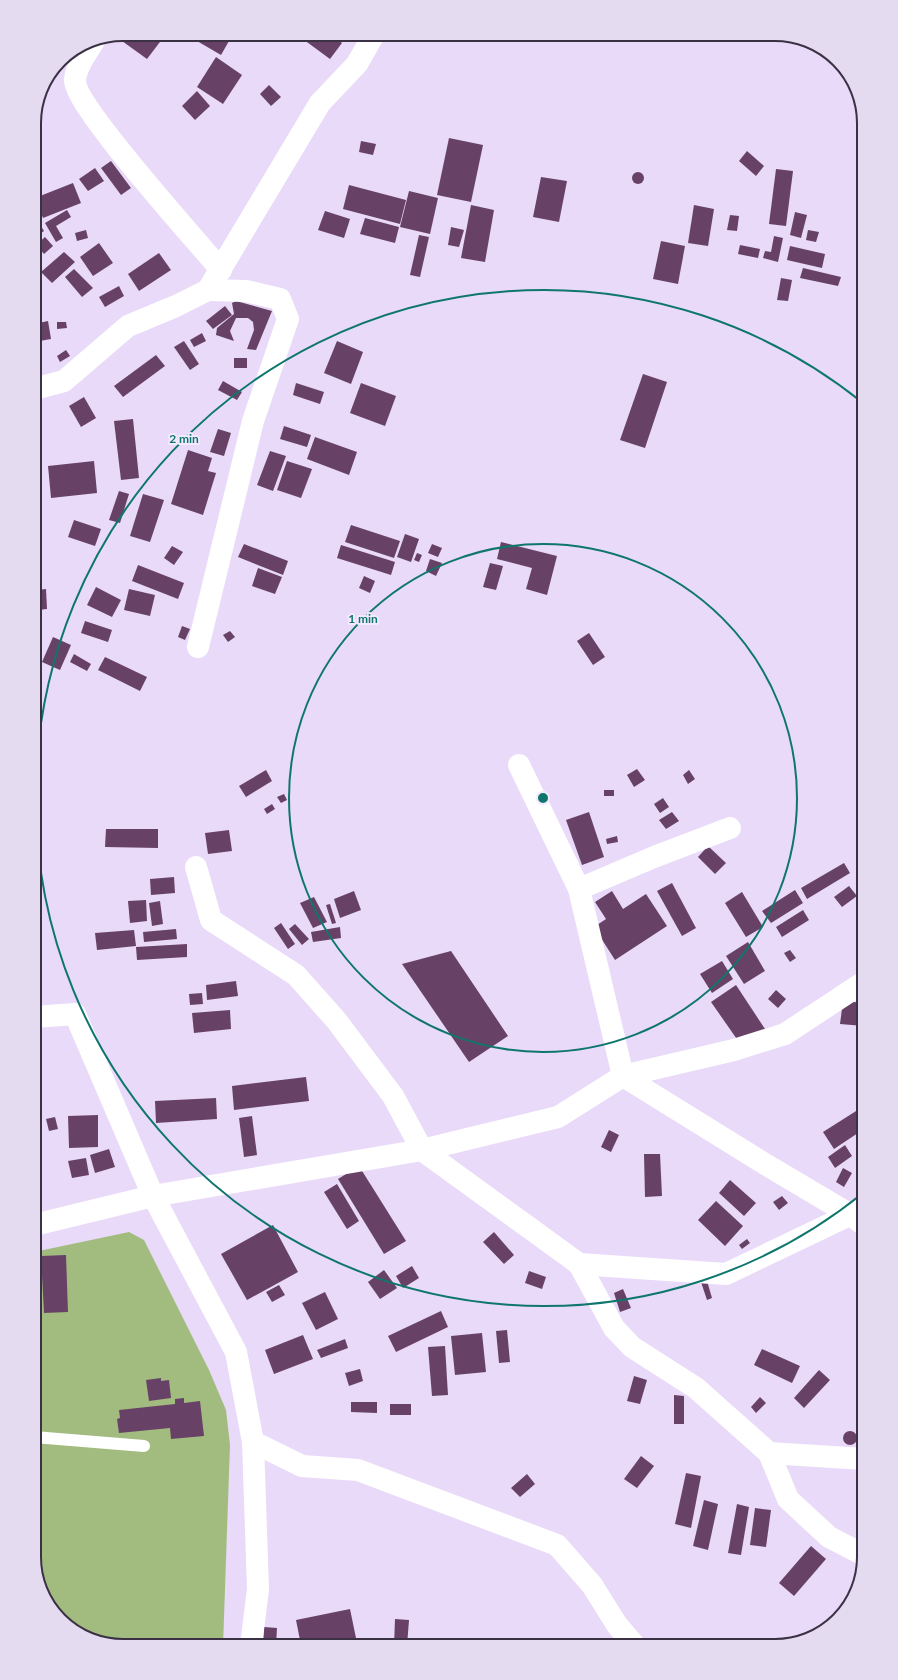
<svg xmlns="http://www.w3.org/2000/svg" width="898" height="1680" font-family="Lato,sans-serif">
  <style>
    .green { fill: #a2bc80 }
    .building { fill: #674266 }
    .lines { fill: none; stroke-linecap: round; stroke-linejoin: round }
    .service { stroke: #fff; stroke-width: 12 }
    .minor { stroke: #fff; stroke-width: 22 }
    .ring { fill: none; stroke: #0f766e; stroke-width: 2 }
    .rim { fill: none; stroke: #3b3145; stroke-width: 2 }
    .centre { fill: #0f766e; stroke: #f4eaff; stroke-width: 2 }
    .ring-label { font-size: 12px; text-anchor: middle; font-weight: bold; fill: #0f766e; stroke: #f4eaff; stroke-width: 4; stroke-linejoin: round; paint-order: stroke }
  </style>
  <rect width="100%" height="100%" fill="#e9daf9"/>
  <polygon class="green" points="129,1232 144,1240 209,1370 226,1410 230,1445 223,1646 117,1646 73,1631 41,1592 34,1557 34,1252"/>
  <g class="building">
    <polygon points="123,34 166,34 147,59 115,36"/>
    <polygon points="185,34 233,34 221,55"/>
    <polygon points="296,34 330,34 342,43 330,59"/>
    <polygon points="216,57 242,75 223,104 197,87"/>
    <polygon points="269,85 281,97 271,106 260,94"/>
    <polygon points="197,91 210,106 195,120 182,106"/>
    <polygon points="449,138 483,145 471,202 437,195"/>
    <polygon points="361,141 376,144 373,155 359,152"/>
    <polygon points="747,151 764,166 756,176 739,161"/>
    <polygon points="111,161 131,188 121,195 101,168"/>
    <polygon points="95,168 104,181 88,191 79,179"/>
    <polygon points="776,169 793,171 786,226 769,224"/>
    <circle cx="638" cy="178" r="6"/>
    <polygon points="541,177 567,181 559,222 533,217"/>
    <polygon points="73,183 81,203 43,218 35,198"/>
    <polygon points="349,185 406,200 400,224 343,209"/>
    <polygon points="409,191 438,198 430,234 400,227"/>
    <polygon points="471,205 494,210 485,262 461,258"/>
    <polygon points="694,205 714,209 708,246 688,243"/>
    <polygon points="67,210 71,217 56,226 63,238 56,242 45,223"/>
    <polygon points="325,211 350,219 344,238 318,230"/>
    <polygon points="795,212 807,215 801,238 790,235"/>
    <polygon points="730,215 739,216 737,231 727,230"/>
    <polygon points="36,218 44,231 34,238 34,219"/>
    <polygon points="365,218 399,227 395,243 360,234"/>
    <polygon points="451,227 464,230 459,247 448,245"/>
    <polygon points="86,230 88,238 77,241 75,233"/>
    <polygon points="808,230 819,232 816,242 806,240"/>
    <polygon points="419,235 429,237 420,277 410,275"/>
    <polygon points="774,236 783,238 778,262 763,258 765,251 771,252"/>
    <polygon points="45,237 53,246 44,254 36,245"/>
    <polygon points="661,241 685,246 678,284 653,279"/>
    <polygon points="99,243 113,263 93,276 80,257"/>
    <polygon points="740,245 760,249 758,258 738,254"/>
    <polygon points="790,246 825,254 822,268 787,260"/>
    <polygon points="64,252 75,262 52,283 41,272"/>
    <polygon points="159,253 171,270 139,291 128,274"/>
    <polygon points="803,268 841,277 838,286 800,278"/>
    <polygon points="74,269 93,288 82,297 65,277"/>
    <polygon points="781,278 792,280 788,301 777,300"/>
    <polygon points="119,286 124,296 105,307 99,297"/>
    <polygon points="236,301 272,311 256,350 247,349 254,330 253,322 248,318 236,318 230,331 234,341 216,335 217,328 234,314 232,303"/>
    <polygon points="225,306 232,315 213,329 206,321"/>
    <polygon points="48,321 51,339 34,342 34,324"/>
    <polygon points="57,322 66,322 67,328 57,329"/>
    <polygon points="202,333 206,341 194,347 190,340"/>
    <polygon points="184,341 199,364 190,370 174,347"/>
    <polygon points="337,341 363,352 351,384 324,373"/>
    <polygon points="66,350 70,356 60,362 57,356"/>
    <polygon points="156,355 165,366 123,397 114,386"/>
    <rect x="234" y="358" width="13" height="10"/>
    <polygon points="643,374 667,382 645,448 620,440"/>
    <polygon points="223,381 242,392 237,400 218,390"/>
    <polygon points="296,383 324,392 320,404 293,395"/>
    <polygon points="361,383 396,396 385,426 350,413"/>
    <polygon points="84,397 96,418 81,427 69,406"/>
    <polygon points="133,419 139,478 121,480 114,421"/>
    <polygon points="284,426 311,435 307,447 280,439"/>
    <polygon points="218,429 231,433 224,456 210,452"/>
    <polygon points="315,437 357,452 349,475 307,459"/>
    <polygon points="188,450 212,458 208,471 216,473 203,515 171,504"/>
    <polygon points="270,451 286,456 273,491 257,485"/>
    <polygon points="94,461 97,493 51,498 48,466"/>
    <polygon points="287,461 312,469 301,498 277,490"/>
    <polygon points="119,491 129,494 120,523 109,520"/>
    <polygon points="143,494 164,500 150,542 130,536"/>
    <polygon points="74,520 101,529 95,546 68,537"/>
    <polygon points="351,525 400,541 394,558 345,542"/>
    <polygon points="405,534 419,539 411,562 397,557"/>
    <polygon points="501,542 557,556 547,595 526,589 532,568 497,559"/>
    <polygon points="244,544 288,561 283,575 238,557"/>
    <polygon points="432,544 442,548 438,557 428,553"/>
    <polygon points="341,545 395,562 391,575 337,558"/>
    <polygon points="172,546 183,552 174,565 164,558"/>
    <polygon points="417,553 422,555 419,562 414,560"/>
    <polygon points="430,559 442,563 436,576 426,571"/>
    <polygon points="490,563 503,566 496,590 483,587"/>
    <polygon points="138,565 184,583 178,599 132,581"/>
    <polygon points="258,568 282,577 275,594 252,586"/>
    <polygon points="364,576 375,581 370,593 359,588"/>
    <polygon points="96,587 121,600 112,617 87,605"/>
    <polygon points="46,589 47,609 38,610 37,590"/>
    <polygon points="129,589 155,595 150,616 124,610"/>
    <polygon points="85,621 112,630 108,642 81,633"/>
    <polygon points="182,626 190,629 185,640 178,637"/>
    <polygon points="230,631 235,637 228,642 223,635"/>
    <polygon points="589,633 605,657 593,665 577,641"/>
    <polygon points="53,637 71,645 60,670 42,662"/>
    <polygon points="74,654 91,664 87,671 70,662"/>
    <polygon points="105,657 147,677 140,691 98,670"/>
    <polygon points="637,769 645,780 634,787 627,775"/>
    <polygon points="266,770 272,781 246,797 239,786"/>
    <polygon points="689,770 695,779 688,784 683,775"/>
    <rect x="604" y="790" width="10" height="6"/>
    <polygon points="284,794 287,800 281,803 277,797"/>
    <polygon points="663,798 669,807 660,813 654,804"/>
    <polygon points="272,804 275,809 267,814 264,809"/>
    <polygon points="589,812 604,857 582,865 566,820"/>
    <polygon points="672,812 679,821 666,829 659,820"/>
    <polygon points="106,829 158,829 158,848 105,847"/>
    <polygon points="229,830 232,851 208,854 205,833"/>
    <polygon points="617,836 618,842 607,844 606,839"/>
    <polygon points="708,846 726,863 715,874 698,857"/>
    <polygon points="844,863 850,873 807,899 801,888"/>
    <polygon points="174,877 175,893 151,895 150,879"/>
    <polygon points="672,883 696,928 682,936 657,891"/>
    <polygon points="849,886 857,896 842,907 834,897"/>
    <polygon points="795,890 803,903 771,923 762,911"/>
    <polygon points="354,891 361,910 340,918 334,899"/>
    <polygon points="612,891 623,909 646,894 667,926 615,960 594,927 606,919 595,902"/>
    <polygon points="742,892 763,927 746,937 725,903"/>
    <polygon points="314,897 327,922 313,928 300,903"/>
    <polygon points="146,900 147,921 130,923 128,901"/>
    <polygon points="160,901 163,924 152,926 149,903"/>
    <polygon points="330,904 336,923 332,924 326,905"/>
    <polygon points="803,910 809,920 782,937 776,927"/>
    <polygon points="281,923 295,944 288,949 274,928"/>
    <polygon points="295,924 309,939 302,945 289,929"/>
    <polygon points="340,927 341,938 313,942 311,932"/>
    <polygon points="176,929 177,939 144,942 143,932"/>
    <polygon points="134,930 136,946 97,950 95,933"/>
    <polygon points="748,942 765,971 744,984 726,956"/>
    <polygon points="187,944 187,957 137,960 136,947"/>
    <polygon points="790,950 796,958 790,962 784,953"/>
    <polygon points="451,951 508,1036 469,1062 402,964"/>
    <polygon points="722,961 733,979 712,993 700,974"/>
    <polygon points="236,981 238,996 207,1000 206,985"/>
    <polygon points="736,985 765,1029 741,1045 711,1002"/>
    <polygon points="776,990 786,999 778,1008 768,999"/>
    <polygon points="202,993 203,1004 190,1005 189,994"/>
    <polygon points="843,1001 864,1003 864,1026 840,1024"/>
    <polygon points="230,1010 231,1029 194,1033 192,1013"/>
    <polygon points="306,1077 309,1101 234,1110 232,1086"/>
    <polygon points="216,1098 217,1119 156,1123 155,1101"/>
    <polygon points="864,1106 864,1129 834,1149 823,1132"/>
    <polygon points="98,1115 98,1147 69,1148 68,1116"/>
    <polygon points="252,1116 257,1155 244,1157 239,1118"/>
    <polygon points="55,1117 58,1129 49,1131 46,1119"/>
    <polygon points="609,1130 619,1135 611,1152 601,1147"/>
    <polygon points="845,1145 852,1156 835,1168 828,1157"/>
    <polygon points="109,1149 115,1167 95,1173 90,1155"/>
    <polygon points="644,1154 660,1154 662,1196 645,1197"/>
    <polygon points="86,1158 89,1175 72,1178 68,1161"/>
    <polygon points="359,1166 406,1241 384,1254 338,1179"/>
    <polygon points="843,1168 852,1173 844,1187 836,1182"/>
    <polygon points="730,1180 756,1203 744,1216 719,1193"/>
    <polygon points="337,1184 359,1221 347,1229 324,1192"/>
    <polygon points="782,1196 788,1203 779,1210 773,1202"/>
    <polygon points="716,1201 743,1226 725,1246 698,1220"/>
    <polygon points="273,1225 298,1272 247,1300 221,1254"/>
    <polygon points="494,1232 514,1255 504,1264 483,1242"/>
    <polygon points="747,1239 750,1243 742,1249 739,1245"/>
    <polygon points="66,1255 68,1312 44,1313 41,1256"/>
    <polygon points="412,1266 419,1278 403,1288 396,1276"/>
    <polygon points="384,1270 397,1288 380,1299 368,1282"/>
    <polygon points="529,1271 546,1277 542,1289 525,1283"/>
    <polygon points="707,1281 712,1298 707,1300 701,1282"/>
    <polygon points="279,1285 285,1295 272,1302 266,1292"/>
    <polygon points="623,1289 631,1308 620,1312 614,1293"/>
    <polygon points="325,1292 338,1319 316,1330 302,1303"/>
    <polygon points="441,1311 448,1327 396,1352 388,1336"/>
    <polygon points="507,1330 510,1362 499,1363 496,1331"/>
    <polygon points="482,1333 486,1372 455,1375 451,1336"/>
    <polygon points="864,1334 864,1352 856,1346"/>
    <polygon points="303,1335 313,1359 274,1374 265,1350"/>
    <polygon points="345,1339 348,1348 321,1358 317,1350"/>
    <polygon points="445,1346 448,1395 432,1396 428,1347"/>
    <polygon points="762,1349 800,1366 792,1383 754,1365"/>
    <polygon points="360,1369 363,1381 349,1386 345,1373"/>
    <polygon points="819,1370 830,1380 804,1408 794,1398"/>
    <polygon points="634,1376 647,1380 640,1404 627,1401"/>
    <polygon points="161,1378 161,1381 169,1380 171,1398 149,1401 146,1380"/>
    <polygon points="674,1395 684,1396 684,1424 674,1424"/>
    <polygon points="760,1397 766,1403 756,1413 751,1407"/>
    <polygon points="184,1398 184,1403 200,1401 204,1436 171,1439 170,1428 119,1433 117,1419 120,1418 119,1410 175,1404 175,1399"/>
    <polygon points="351,1402 377,1402 377,1413 351,1412"/>
    <rect x="390" y="1404" width="21" height="11"/>
    <circle cx="850" cy="1438" r="7"/>
    <polygon points="641,1456 654,1466 637,1488 624,1479"/>
    <polygon points="686,1473 701,1476 691,1528 675,1524"/>
    <polygon points="527,1474 535,1484 520,1497 511,1488"/>
    <polygon points="704,1500 718,1504 708,1550 693,1546"/>
    <polygon points="737,1504 749,1507 741,1555 728,1553"/>
    <polygon points="755,1508 771,1510 766,1547 750,1545"/>
    <polygon points="811,1546 826,1559 794,1596 779,1583"/>
    <polygon points="350,1609 356,1638 317,1646 310,1646 308,1639 300,1640 296,1620"/>
    <polygon points="395,1619 409,1620 407,1646 394,1646"/>
    <polygon points="264,1627 277,1628 276,1646 263,1646"/>
  </g>
  <g class="lines">
    <polyline class="service" points="34,1437 144,1446"/>
    <g class="minor">
      <path d="M95,39c-7,13 -19,26 -20,41 -1,26 123,162 146,190"/>
      <polyline points="34,389 64,381 128,326 176,306 208,290 320,103 357,64 374,34"/>
      <polyline points="198,647 253,421 288,319 280,299 246,291 208,290"/>
      <polyline points="519,765 579,889 623,1076 765,1164 851,1215 864,1225"/>
      <polyline points="196,867 211,920 296,975 336,1020 393,1096 422,1150 579,1264 726,1274 864,1208"/>
      <polyline points="579,889 654,857 730,828"/>
      <polyline points="34,1017 75,1014 153,1196 236,1352 253,1442 258,1589 251,1646"/>
      <polyline points="34,1225 153,1196 422,1150 558,1117 623,1076 734,1050 785,1034 864,982"/>
      <polyline points="579,1264 614,1328 632,1347 696,1388 769,1453 864,1459"/>
      <polyline points="253,1442 302,1466 358,1470 557,1545 592,1585 617,1625 635,1646"/>
      <polyline points="769,1453 788,1499 829,1537 864,1555"/>
    </g>
  </g>
  <g class="ring">
    <circle cx="543" cy="798" r="254"/>
    <path d="M863 1193A508 508 0 1 1 863 403"/>
  </g>
  <path d="M0 0H898V1680H0ZM123 41H775A82 82 0 0 1 857 123V1557A82 82 0 0 1 775 1639H123A82 82 0 0 1 41 1557V123A82 82 0 0 1 123 41Z" fill="#e5dbf0" fill-rule="evenodd"/>
  <path class="rim" d="M123 41H775A82 82 0 0 1 857 123V1557A82 82 0 0 1 775 1639H123A82 82 0 0 1 41 1557V123A82 82 0 0 1 123 41Z"/>
  <circle cx="543" cy="798" r="6" class="centre"/>
  <g class="ring-label">
    <text x="184" y="443">2 min</text>
    <text x="363" y="623">1 min</text>
  </g>
</svg>
